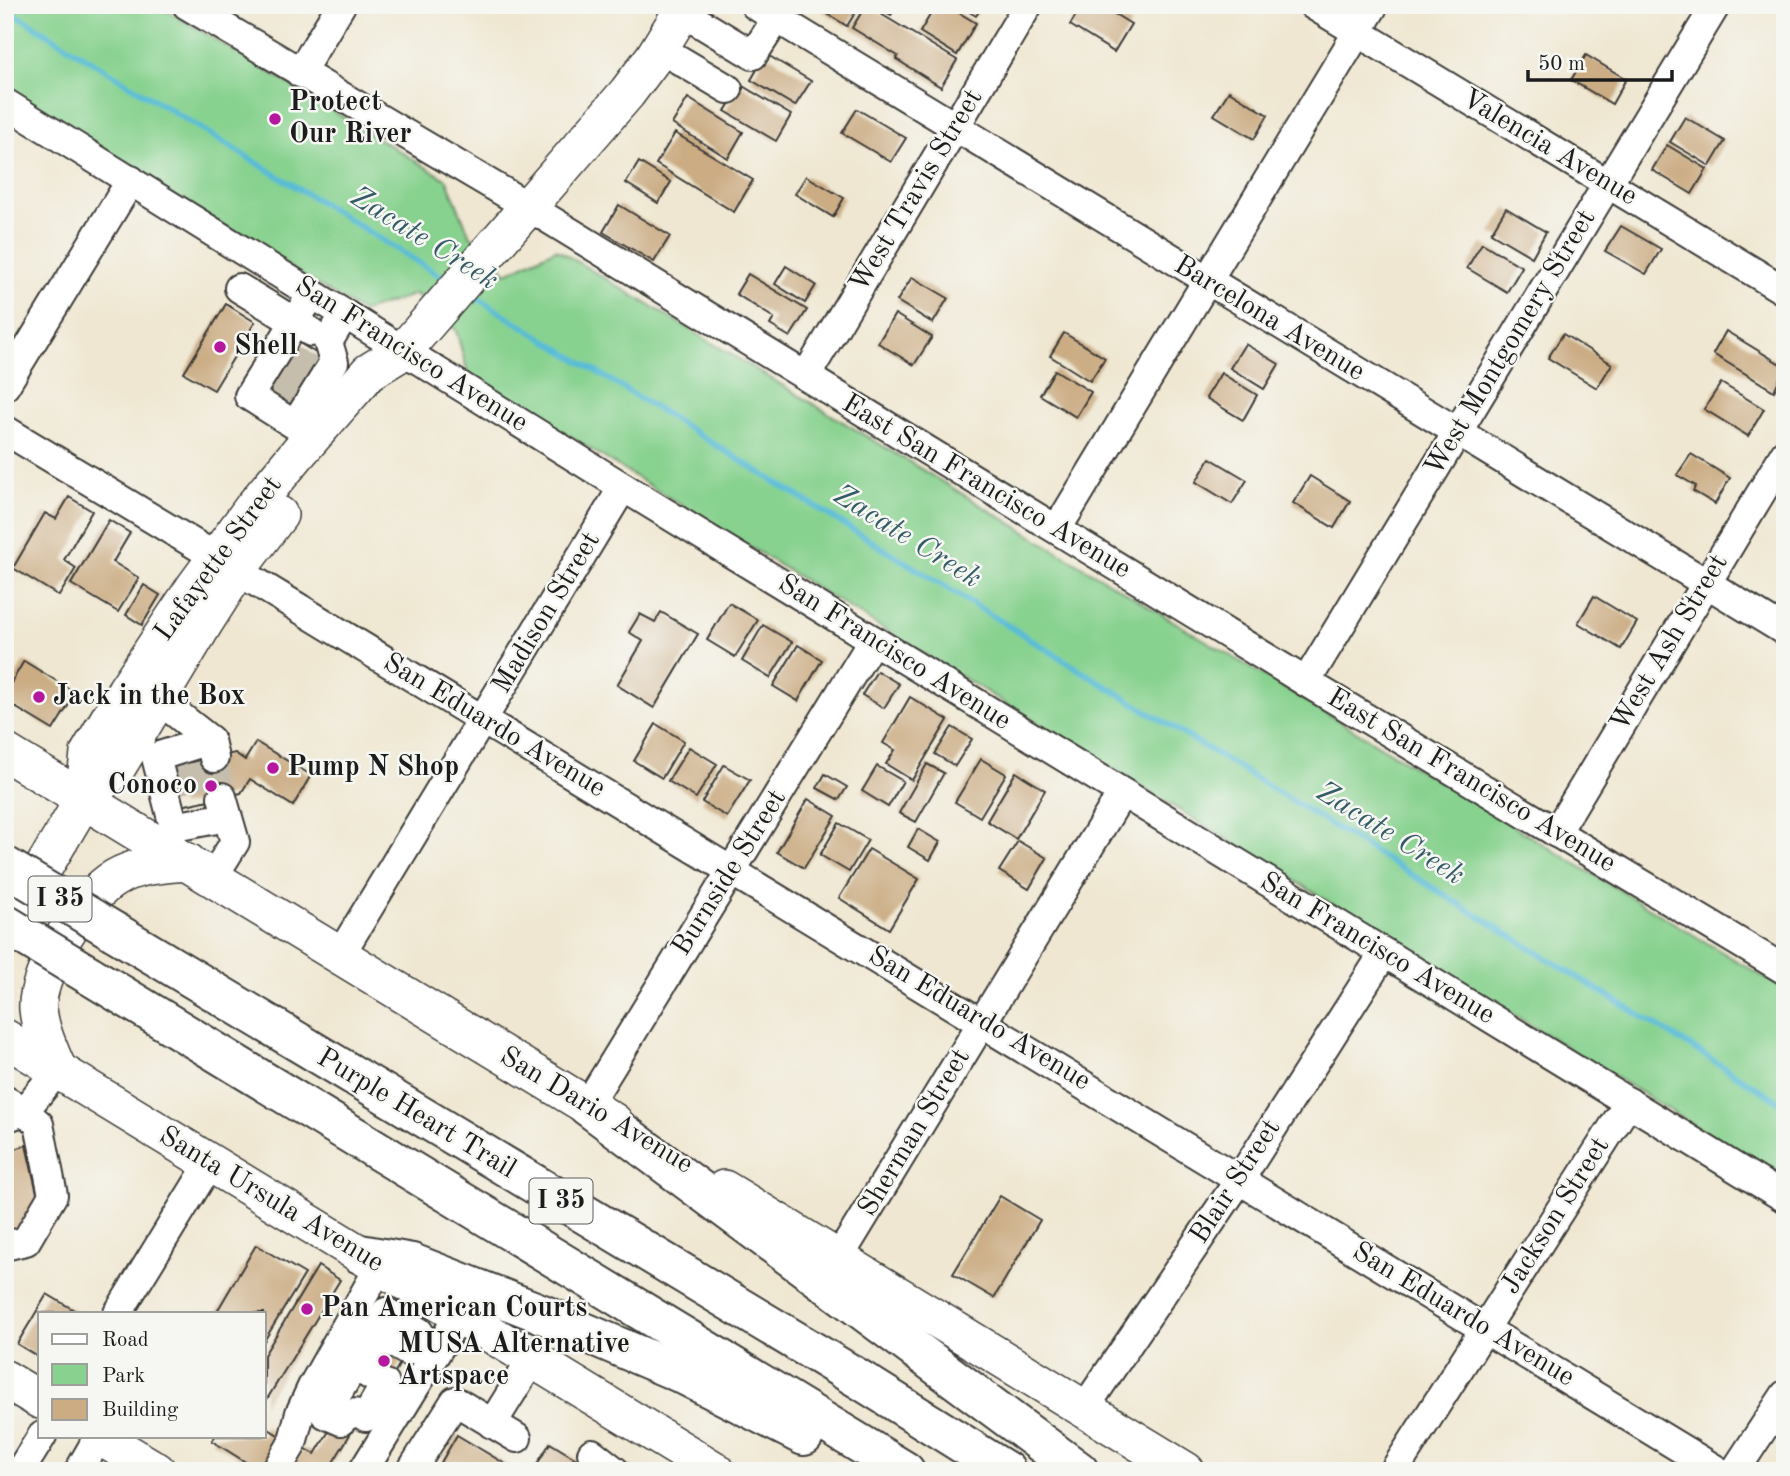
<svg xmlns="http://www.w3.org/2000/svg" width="1790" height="1476" font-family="'Old Standard TT',serif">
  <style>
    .green { fill: #88d28f; stroke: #527756; stroke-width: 2 }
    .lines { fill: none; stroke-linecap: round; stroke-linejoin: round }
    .stream { stroke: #58bcd6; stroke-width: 6 }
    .building { fill: #cbac83 }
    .minor-tunnel { stroke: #c5bead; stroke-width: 28; stroke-dasharray: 28 14; stroke-linecap: butt }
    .minor-casing { stroke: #3c3a37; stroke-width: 32 }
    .major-casing { stroke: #3c3a37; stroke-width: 40 }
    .highway-casing { stroke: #3c3a37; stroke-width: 42 }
    .minor { stroke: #fff; stroke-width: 28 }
    .major { stroke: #fff; stroke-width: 37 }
    .highway { stroke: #fff; stroke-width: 38 }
    .highway-bridge-casing { stroke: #3c3a37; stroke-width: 42; stroke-linecap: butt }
    .highway-bridge { stroke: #fff; stroke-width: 38 }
    .poi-dot { fill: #b5179e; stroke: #f6f6f2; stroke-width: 2.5 }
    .labels { text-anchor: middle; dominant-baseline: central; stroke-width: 5; stroke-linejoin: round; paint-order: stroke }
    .shield { fill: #f6f6f2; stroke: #5d5d5c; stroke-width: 2 }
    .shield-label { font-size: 26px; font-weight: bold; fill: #1c1c1c }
    .poi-label { font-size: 28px; font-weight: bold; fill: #1c1c1c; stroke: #f6f6f2; text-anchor: start }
    .street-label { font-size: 28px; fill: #1c1c1c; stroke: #f6f6f2 }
    .water-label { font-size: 30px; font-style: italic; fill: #345c66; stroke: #f6f6f2 }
  </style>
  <rect width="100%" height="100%" fill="#f6f6f2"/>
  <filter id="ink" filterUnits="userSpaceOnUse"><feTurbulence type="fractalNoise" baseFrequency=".0143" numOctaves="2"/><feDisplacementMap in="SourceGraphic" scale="14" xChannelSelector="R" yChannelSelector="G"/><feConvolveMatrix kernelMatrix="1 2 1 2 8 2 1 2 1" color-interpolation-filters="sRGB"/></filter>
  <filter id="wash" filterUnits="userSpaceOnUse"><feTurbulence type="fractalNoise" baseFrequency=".00686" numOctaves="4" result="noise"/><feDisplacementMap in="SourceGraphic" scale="28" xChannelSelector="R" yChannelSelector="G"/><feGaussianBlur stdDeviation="1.57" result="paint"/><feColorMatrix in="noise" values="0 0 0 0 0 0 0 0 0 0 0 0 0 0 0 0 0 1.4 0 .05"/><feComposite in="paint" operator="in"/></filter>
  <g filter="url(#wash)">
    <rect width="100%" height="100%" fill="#efe7d1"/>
    <polygon class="green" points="5,5 158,5 447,180 469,234 507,273 556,249 1785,990 1785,1181 637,478 468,373 456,330 416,294 362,312 5,92"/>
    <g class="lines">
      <g class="stream">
        <polyline points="5,8 447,280"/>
        <polyline points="469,293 1785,1105"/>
      </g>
    </g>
    <g id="blocks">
      <g class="building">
        <polygon points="813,5 860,5 847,26"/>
        <polygon points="866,5 957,60 941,87 896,59 898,56 852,28"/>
        <polygon points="875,5 897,5 891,15"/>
        <polygon points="936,5 946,5 976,23 957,55 920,32"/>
        <polygon points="958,5 983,5 976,16"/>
        <polygon points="1082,5 1100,5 1131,24 1114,52 1070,25"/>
        <polygon points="766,54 811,81 795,106 751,80"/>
        <polygon points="1586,55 1626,79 1612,104 1571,80"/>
        <polygon points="741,85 791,115 776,141 725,111"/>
        <polygon points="1229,91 1268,115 1254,139 1214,115"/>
        <polygon points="688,98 743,132 728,158 672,124"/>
        <polygon points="857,109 906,138 891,162 842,133"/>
        <polygon points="1685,117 1725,141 1710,166 1670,142"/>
        <polygon points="675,133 753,180 734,212 656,164"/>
        <polygon points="1667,145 1707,169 1692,194 1652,170"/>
        <polygon points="639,162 671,182 658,203 626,183"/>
        <polygon points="806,176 844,198 833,217 795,194"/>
        <polygon points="619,205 670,236 654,262 603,232"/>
        <polygon points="1506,208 1546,232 1532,257 1491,233"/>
        <polygon points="1621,226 1661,249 1646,274 1605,251"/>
        <polygon points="1482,243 1522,267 1507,292 1467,268"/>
        <polygon points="786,266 816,285 805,303 775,284"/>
        <polygon points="748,274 807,310 790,337 770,325 774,318 736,294"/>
        <polygon points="912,277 948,298 933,323 897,301"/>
        <polygon points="226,304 255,322 214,390 184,373"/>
        <polygon points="895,314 932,337 914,365 878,343"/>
        <polygon points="1726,331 1785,367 1774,391 1713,354"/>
        <polygon points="1064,333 1105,358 1090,381 1050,356"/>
        <polygon points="1563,334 1612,364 1597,388 1548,358"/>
        <polygon points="296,341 324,358 291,412 263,395"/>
        <polygon points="1245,344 1279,364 1264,389 1230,368"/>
        <polygon points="1055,370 1091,392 1076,417 1040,395"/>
        <polygon points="1221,373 1257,395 1243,420 1206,398"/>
        <polygon points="1721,383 1764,409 1748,436 1704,409"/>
        <polygon points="1691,454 1730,478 1715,504 1693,491 1696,486 1677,475"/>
        <polygon points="1210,458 1247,480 1232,504 1196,482"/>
        <polygon points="1310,476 1350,501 1334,528 1293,503"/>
        <polygon points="69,497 92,511 64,560 76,568 59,596 13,568 45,513 56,519"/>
        <polygon points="109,520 130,533 113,562 139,578 118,612 71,584"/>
        <polygon points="144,585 160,595 142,625 126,615"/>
        <polygon points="1594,596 1637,622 1621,649 1578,623"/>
        <polygon points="729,603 758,620 735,657 707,640"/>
        <polygon points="661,612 698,634 654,708 617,685 643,641 629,632 640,614 655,622"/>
        <polygon points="763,625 792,642 770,678 742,661"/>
        <polygon points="798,645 822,660 798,701 773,686"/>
        <polygon points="24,661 76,693 53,730 5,701 5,693"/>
        <polygon points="877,671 899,684 884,708 862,695"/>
        <polygon points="910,697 948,720 912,780 886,764 895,750 883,743"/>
        <polygon points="656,724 684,741 662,778 634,761"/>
        <polygon points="952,727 972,739 955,766 935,754"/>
        <polygon points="256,742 311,775 293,806 250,779 241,793 181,806 173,767 235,753 245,760"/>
        <polygon points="689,747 717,764 696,798 668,781"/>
        <polygon points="981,759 1006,774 980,817 955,802"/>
        <polygon points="927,764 944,773 916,822 899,813"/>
        <polygon points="724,765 750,780 727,817 702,802"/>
        <polygon points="877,766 903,781 888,807 862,791"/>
        <polygon points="1016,772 1045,790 1016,839 987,821"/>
        <polygon points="825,774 847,787 839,800 817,788"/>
        <polygon points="808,799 836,816 804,868 777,852"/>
        <polygon points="839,823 868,840 849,872 820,855"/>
        <polygon points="918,829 940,842 930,860 908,847"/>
        <polygon points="1018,841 1047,858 1029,889 999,871"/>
        <polygon points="869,849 919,879 889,929 839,898"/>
        <polygon points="26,1145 40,1206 28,1226 5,1231 5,1153"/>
        <polygon points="1000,1196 1040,1220 994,1298 953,1274"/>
        <polygon points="256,1245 305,1274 264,1341 264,1313 216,1313"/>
        <polygon points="318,1266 340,1280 264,1404 264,1355"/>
        <polygon points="47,1294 79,1313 40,1313 40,1358 17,1344"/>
        <polygon points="381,1336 407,1351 387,1386 361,1370"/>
        <polygon points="337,1418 354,1428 332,1464 334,1466 331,1471 291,1471 304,1448 315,1454"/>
        <polygon points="264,1426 281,1437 268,1471 260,1471 212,1441 215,1436 264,1436"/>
        <polygon points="457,1435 517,1471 436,1471"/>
        <polygon points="550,1443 596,1471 533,1471"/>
      </g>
    </g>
  </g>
  <g filter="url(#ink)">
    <use href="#blocks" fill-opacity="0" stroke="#3c3a37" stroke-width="2"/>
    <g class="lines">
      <g class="minor-tunnel">
        <polyline points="286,357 315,373"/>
        <polyline points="273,378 301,395"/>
        <polyline points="214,758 222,797"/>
        <polyline points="187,764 196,803"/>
      </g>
      <defs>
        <g id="minor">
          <polyline points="187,5 529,207 1306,682 1785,970"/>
          <polyline points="755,5 1785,631"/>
          <polyline points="1313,5 1785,291"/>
          <polyline points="682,12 753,55 777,18"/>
          <polyline points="659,48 728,89"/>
          <polyline points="300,73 341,5"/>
          <polyline points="5,103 623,487 1785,1198"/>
          <polyline points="239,288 311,332"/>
          <polyline points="312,294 249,396 295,425 334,362 328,342 345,314"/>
          <polyline points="806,376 1028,5"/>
          <polyline points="5,386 131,180"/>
          <polyline points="5,430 216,557"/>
          <polyline points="1057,529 1374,5"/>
          <polyline points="238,571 1718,1471"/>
          <polyline points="1306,682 1716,5"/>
          <polyline points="158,699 210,740"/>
          <polyline points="214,758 210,740 156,757 174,827 227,817"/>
          <polyline points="1556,833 1785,453"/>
          <polyline points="213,877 235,842 222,797"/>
          <polyline points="340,955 623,487"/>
          <polyline points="5,1100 24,1111 39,1124 53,1195 26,1241 5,1246"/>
          <polyline points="587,1106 873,640"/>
          <polyline points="8,1117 24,1111 58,1070"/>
          <polyline points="838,1259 1122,793"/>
          <path d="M386,1312l33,20 -12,19 -26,-15 -20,34 24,14 -19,33c-9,-6 -17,-5 -25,4l-16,-7z"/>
          <polyline points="118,1313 210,1163"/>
          <polyline points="1084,1409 1240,1179 1384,953"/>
          <polyline points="492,1424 533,1358"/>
          <polyline points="592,1453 615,1471"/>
          <polyline points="20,1471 42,1436"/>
          <polyline points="79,1471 99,1436"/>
          <polyline points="276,1471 292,1444 300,1413 312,1387 380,1266"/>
          <polyline points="363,1471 460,1314"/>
          <polyline points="411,1471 455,1401 517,1438"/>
          <polyline points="1394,1471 1629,1102"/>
          <polyline points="1735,1471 1785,1395"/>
        </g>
        <g id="major">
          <polyline points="5,752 614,1122"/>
          <polyline points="84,799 89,753 126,690 194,588 254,506 298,453 369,372 403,351 627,93 654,57 686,5"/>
          <polyline points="5,933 84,799 116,769 206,620 241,565 279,515"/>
          <polyline points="5,1038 716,1471"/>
          <path d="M58,1070c-8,-19 -18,-40 -20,-61 -3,-35 46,-114 77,-131 22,-13 48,-14 73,-16"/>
          <polyline points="724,1189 1186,1471"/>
          <polyline points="5,1379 40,1400"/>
          <polyline points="99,1436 157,1471"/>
        </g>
        <g id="highway">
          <polyline points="115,932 859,1379 1006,1471"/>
          <polyline points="89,975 905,1471"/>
          <polyline points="587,1106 1079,1471"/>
          <polyline points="360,1254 412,1263 540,1313 680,1373 804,1436"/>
        </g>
      </defs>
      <use href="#minor" class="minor-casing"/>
      <use href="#major" class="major-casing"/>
      <use href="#highway" class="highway-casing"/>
      <use href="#minor" class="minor"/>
      <use href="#major" class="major"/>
      <use href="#highway" class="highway"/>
      <defs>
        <g id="highway-bridge">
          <polyline points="5,866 115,932"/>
          <polyline points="5,924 89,975"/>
        </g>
      </defs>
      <use href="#highway-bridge" class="highway-bridge-casing"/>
      <use href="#highway-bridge" class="highway-bridge"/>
    </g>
  </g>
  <g class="poi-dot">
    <circle cx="275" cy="119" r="7"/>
    <circle cx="220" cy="347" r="7"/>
    <circle cx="39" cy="697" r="7"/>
    <circle cx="273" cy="768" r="7"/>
    <circle cx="211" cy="786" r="7"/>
    <circle cx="307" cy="1309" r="7"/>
    <circle cx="384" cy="1361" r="7"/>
  </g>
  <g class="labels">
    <g class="shield">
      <rect x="28.5" y="876.5" width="63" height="45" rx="5"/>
      <rect x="529.5" y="1178.5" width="63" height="45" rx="5"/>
    </g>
    <g class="shield-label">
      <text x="60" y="899">I 35</text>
      <text x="561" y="1201">I 35</text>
    </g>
    <g class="poi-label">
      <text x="289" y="103">Protect<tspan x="289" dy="32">Our River</tspan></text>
      <text x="234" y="347">Shell</text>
      <text x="53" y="697">Jack in the Box</text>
      <text x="287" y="768">Pump N Shop</text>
      <text x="197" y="786" text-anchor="end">Conoco</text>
      <text x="321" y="1309">Pan American Courts</text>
      <text x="398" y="1345">MUSA Alternative<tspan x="398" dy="32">Artspace</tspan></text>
    </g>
    <g class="street-label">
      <text transform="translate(1549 148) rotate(31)">Valencia Avenue</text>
      <text transform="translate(917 191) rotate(-59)">West Travis Street</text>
      <text transform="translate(1269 319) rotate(31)">Barcelona Avenue</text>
      <text transform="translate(1511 343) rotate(-59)">West Montgomery Street</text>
      <text transform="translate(411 355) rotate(32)">San Francisco Avenue</text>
      <text transform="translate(986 487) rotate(31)">East San Francisco Avenue</text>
      <text transform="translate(219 559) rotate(-54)">Lafayette Street</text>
      <text transform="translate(547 613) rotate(-59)">Madison Street</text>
      <text transform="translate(1670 643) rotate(-59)">West Ash Street</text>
      <text transform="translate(894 653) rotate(32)">San Francisco Avenue</text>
      <text transform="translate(494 726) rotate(31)">San Eduardo Avenue</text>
      <text transform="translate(1471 781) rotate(31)">East San Francisco Avenue</text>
      <text transform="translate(730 873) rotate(-58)">Burnside Street</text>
      <text transform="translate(1377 949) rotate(31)">San Francisco Avenue</text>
      <text transform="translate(979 1019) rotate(31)">San Eduardo Avenue</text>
      <text transform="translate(596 1111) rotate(31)">San Dario Avenue</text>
      <text transform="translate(416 1114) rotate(31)">Purple Heart Trail</text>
      <text transform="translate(915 1133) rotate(-59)">Sherman Street</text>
      <text transform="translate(1236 1182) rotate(-57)">Blair Street</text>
      <text transform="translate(271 1200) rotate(31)">Santa Ursula Avenue</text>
      <text transform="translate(1556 1216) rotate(-58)">Jackson Street</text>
      <text transform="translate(1463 1315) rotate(31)">San Eduardo Avenue</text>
    </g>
    <g class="water-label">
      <text transform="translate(424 239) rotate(32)">Zacate Creek</text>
      <text transform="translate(907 537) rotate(32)">Zacate Creek</text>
      <text transform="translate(1390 834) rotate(32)">Zacate Creek</text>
    </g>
  </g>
  <rect width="1790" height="1476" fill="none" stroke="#f6f6f2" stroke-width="28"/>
  <rect x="38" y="1312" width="228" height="126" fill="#f6f6f2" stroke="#9f9f9c" stroke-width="2"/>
  <rect x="52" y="1334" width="35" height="10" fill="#ffffff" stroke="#9f9f9c" stroke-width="2"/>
  <text x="102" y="1346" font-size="21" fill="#1c1c1c">Road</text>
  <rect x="52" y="1364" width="35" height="21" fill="#88d28f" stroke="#9f9f9c" stroke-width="2"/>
  <text x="102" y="1382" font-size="21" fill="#1c1c1c">Park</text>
  <rect x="52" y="1399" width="35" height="21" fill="#cbac83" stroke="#9f9f9c" stroke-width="2"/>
  <text x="102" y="1416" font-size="21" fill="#1c1c1c">Building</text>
  <path d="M1528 70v10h144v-10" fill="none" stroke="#1c1c1c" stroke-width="3.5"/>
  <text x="1538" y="70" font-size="21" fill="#1c1c1c" stroke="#f6f6f2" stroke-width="5" paint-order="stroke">50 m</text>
</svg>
